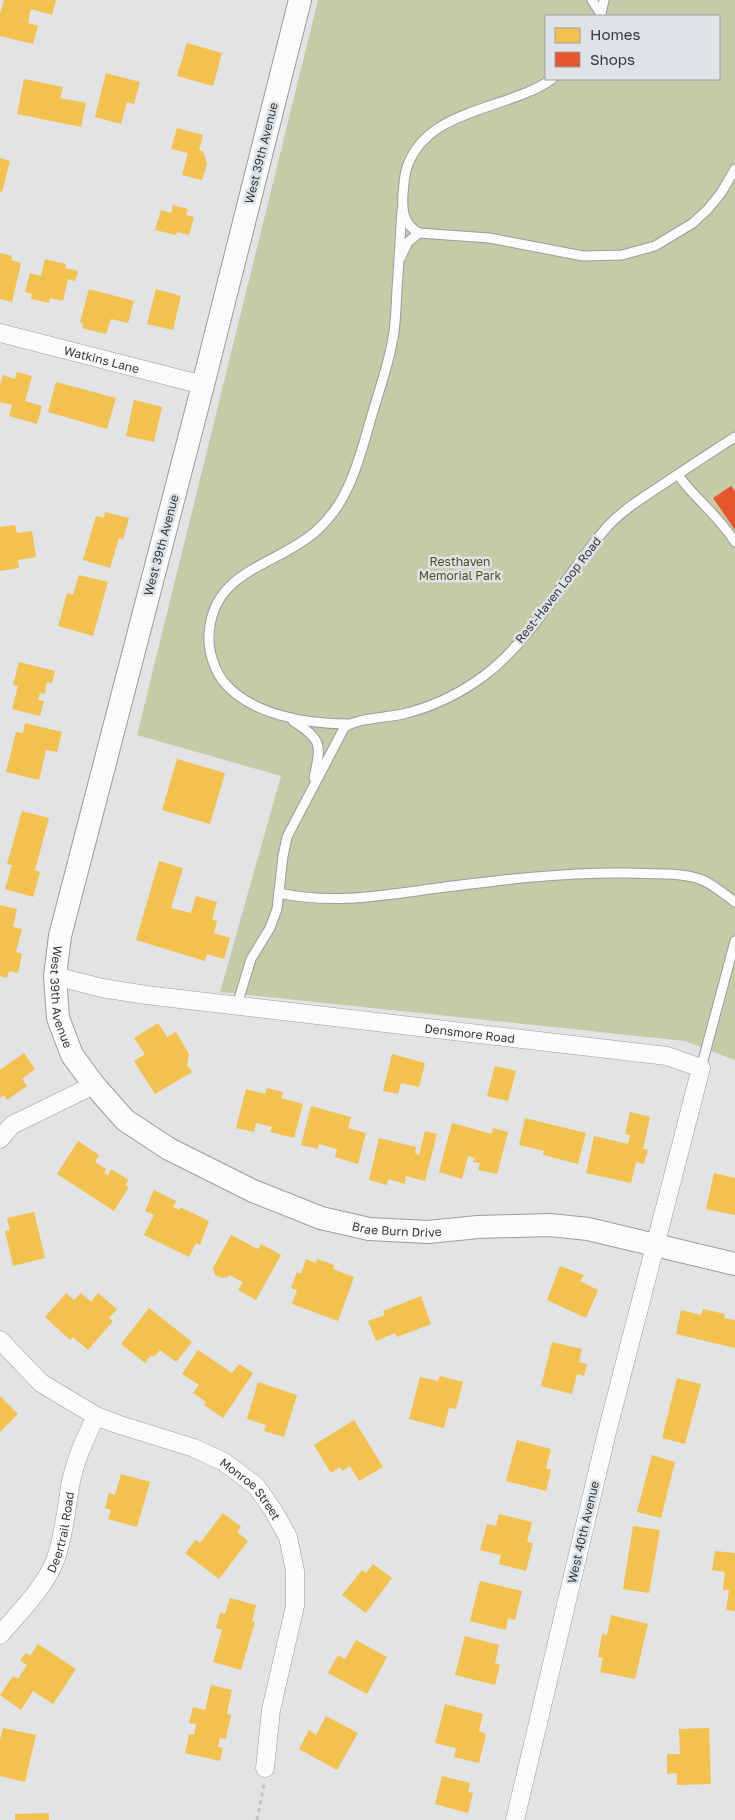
<svg xmlns="http://www.w3.org/2000/svg" width="735" height="1820" font-family="'Golos Text',sans-serif">
  <style>
    .green { fill: #c6caa6; fill-rule: evenodd }
    .homes { fill: #f2c14e }
    .shops { fill: #e4572e }
    .lines { fill: none; stroke-linecap: round; stroke-linejoin: round }
    .service-casing { stroke: #9b9c9e; stroke-width: 11 }
    .minor-casing { stroke: #9b9c9e; stroke-width: 19 }
    .tertiary-casing { stroke: #9b9c9e; stroke-width: 24 }
    .path { stroke: #c3c3c3; stroke-width: 3; stroke-dasharray: 4 4; stroke-linecap: butt }
    .service { stroke: #fafbfb; stroke-width: 9 }
    .minor { stroke: #fafbfb; stroke-width: 18 }
    .tertiary { stroke: #fafbfb; stroke-width: 22 }
    .labels { text-anchor: middle; dominant-baseline: central; stroke-width: 5; stroke-linejoin: round; paint-order: stroke }
    .street-label { font-size: 12px; fill: #37383a; stroke: #dfe2e7 }
    .park-label { font-size: 12px; fill: #4e511d; stroke: #dfe2e7 }
  </style>
  <rect width="100%" height="100%" fill="#e1e3e5"/>
  <path class="green" d="M318,0h417v1060l-50,-19 -465,-49 61,-216 -144,-41zM546,16h173v63h-173z"/>
  <g class="homes">
    <polygon points="4,0 56,0 52,15 31,9 28,23 38,26 33,44 0,36 0,14"/>
    <polygon points="187,43 222,53 213,86 177,76"/>
    <polygon points="106,73 140,82 134,104 127,102 121,124 95,117"/>
    <polygon points="24,79 63,87 60,98 86,103 81,127 17,114"/>
    <polygon points="177,128 203,135 199,150 203,151 207,164 202,180 182,175 188,153 171,149"/>
    <polygon points="0,158 10,161 2,192 0,191"/>
    <polygon points="173,205 188,209 186,215 194,217 189,235 177,232 176,235 155,230 161,210 171,213"/>
    <polygon points="0,253 12,256 11,260 21,263 12,302 0,299"/>
    <polygon points="45,259 66,264 65,268 78,271 75,281 68,279 63,301 50,298 49,303 31,299 32,294 25,292 30,273 41,276"/>
    <polygon points="89,289 134,301 128,323 111,319 106,334 82,328 83,323 80,322"/>
    <polygon points="156,289 181,296 173,330 147,324"/>
    <polygon points="17,372 32,376 25,401 42,406 37,424 9,416 12,405 0,402 0,385 3,375 15,379"/>
    <polygon points="56,382 116,398 107,429 48,412"/>
    <polygon points="134,400 162,407 154,442 126,436"/>
    <polygon points="105,512 129,518 123,539 119,538 110,568 83,560 96,516 104,518"/>
    <polygon points="15,525 17,533 32,531 36,557 18,560 19,568 0,571 0,527"/>
    <polygon points="79,575 108,582 93,636 58,626 67,593 73,595"/>
    <polygon points="19,662 55,671 52,683 47,682 45,694 40,693 38,700 44,701 40,716 12,709 18,686 13,685"/>
    <polygon points="25,723 62,732 57,752 46,750 39,780 6,772 16,732 23,733"/>
    <polygon points="177,759 225,773 210,824 162,810"/>
    <polygon points="22,811 49,818 35,870 40,872 33,897 5,889 12,865 7,864"/>
    <polygon points="159,861 183,868 171,908 191,913 196,896 217,902 212,919 217,921 214,933 230,938 224,959 207,954 205,961 136,940"/>
    <polygon points="0,905 17,909 13,927 22,929 16,952 22,954 18,973 9,971 7,978 0,976"/>
    <polygon points="158,1023 167,1037 176,1032 189,1054 187,1065 192,1072 155,1094 134,1061 145,1054 134,1038"/>
    <polygon points="24,1053 35,1069 22,1079 27,1086 7,1100 4,1095 0,1098 0,1070"/>
    <polygon points="392,1054 425,1063 419,1087 401,1083 398,1094 383,1091"/>
    <polygon points="495,1066 516,1071 508,1101 487,1096"/>
    <polygon points="267,1088 283,1092 281,1098 303,1104 294,1138 270,1132 272,1127 256,1123 254,1132 236,1128 246,1089 265,1094"/>
    <polygon points="311,1106 351,1117 348,1128 366,1133 358,1164 335,1157 337,1149 319,1144 318,1149 301,1145"/>
    <polygon points="630,1112 650,1117 643,1149 648,1150 644,1164 636,1162 631,1183 586,1173 594,1136 628,1144 630,1135 625,1134"/>
    <polygon points="525,1118 586,1133 578,1164 543,1155 544,1151 519,1145"/>
    <polygon points="452,1123 492,1134 493,1128 508,1132 497,1174 478,1170 480,1163 473,1162 475,1158 468,1156 462,1179 439,1172"/>
    <polygon points="425,1131 437,1134 425,1181 406,1176 405,1184 388,1179 387,1185 369,1180 379,1138 416,1147 415,1153 419,1155"/>
    <polygon points="78,1141 99,1155 95,1162 106,1169 104,1173 108,1175 111,1169 129,1180 125,1185 129,1187 114,1211 57,1174"/>
    <polygon points="714,1173 735,1178 735,1215 706,1209"/>
    <polygon points="154,1190 176,1201 173,1207 180,1210 180,1207 209,1221 200,1245 196,1243 189,1257 144,1235 154,1215 145,1211"/>
    <polygon points="34,1212 45,1258 13,1266 5,1231 10,1230 7,1218"/>
    <polygon points="231,1235 258,1249 261,1244 281,1255 256,1300 238,1290 243,1282 229,1275 228,1277 222,1278 215,1275 213,1268"/>
    <polygon points="306,1259 316,1263 317,1259 334,1265 333,1269 354,1277 338,1321 292,1304 297,1290 291,1288 297,1272 301,1274"/>
    <polygon points="560,1266 584,1275 580,1281 598,1290 586,1318 547,1300"/>
    <polygon points="66,1293 74,1300 81,1293 91,1302 98,1293 117,1309 109,1318 113,1321 88,1350 73,1337 70,1340 45,1317"/>
    <polygon points="421,1296 431,1324 397,1337 395,1333 376,1341 368,1321 385,1315 383,1311"/>
    <polygon points="149,1308 192,1342 176,1362 160,1350 154,1357 151,1355 145,1363 121,1344"/>
    <polygon points="703,1309 725,1314 724,1318 735,1320 735,1348 676,1334 681,1310 701,1315"/>
    <polygon points="552,1342 582,1349 579,1362 587,1364 584,1376 577,1374 572,1394 541,1386"/>
    <polygon points="198,1350 232,1373 239,1364 253,1373 223,1418 204,1405 206,1402 193,1393 199,1385 182,1374"/>
    <polygon points="440,1376 463,1382 456,1409 449,1408 444,1428 409,1419 420,1377 438,1381"/>
    <polygon points="677,1378 701,1384 685,1444 662,1438"/>
    <polygon points="258,1382 297,1395 284,1437 264,1431 266,1425 247,1419"/>
    <polygon points="0,1396 18,1414 0,1432"/>
    <polygon points="354,1420 383,1467 359,1481 350,1466 342,1471 340,1467 331,1473 314,1445"/>
    <polygon points="517,1440 551,1449 546,1468 551,1470 546,1491 506,1481"/>
    <polygon points="652,1455 675,1462 661,1518 637,1512"/>
    <polygon points="121,1474 150,1482 137,1527 108,1519 111,1510 105,1508 109,1493 115,1495"/>
    <polygon points="223,1513 241,1527 237,1532 248,1541 219,1579 185,1553 196,1540 200,1543"/>
    <polygon points="499,1514 532,1522 527,1542 533,1543 526,1571 499,1564 501,1555 480,1550 487,1524 496,1526"/>
    <polygon points="633,1526 660,1530 649,1593 623,1589"/>
    <polygon points="715,1551 735,1553 735,1611 726,1610 729,1590 723,1590 725,1572 712,1570"/>
    <polygon points="373,1564 392,1578 366,1613 342,1595 362,1570 366,1573"/>
    <polygon points="480,1581 522,1591 515,1620 508,1618 506,1630 470,1621"/>
    <polygon points="230,1598 256,1605 252,1621 255,1622 241,1670 213,1662 222,1630 216,1628 220,1613 225,1614"/>
    <polygon points="611,1615 648,1624 635,1679 600,1672 603,1658 598,1657 602,1634 607,1635"/>
    <polygon points="465,1636 499,1645 495,1663 500,1665 495,1685 455,1675"/>
    <polygon points="356,1640 387,1657 367,1694 328,1673 338,1655 345,1659"/>
    <polygon points="38,1644 76,1669 53,1704 33,1691 21,1710 0,1695 13,1676 18,1679 27,1665 20,1660 26,1653 30,1656"/>
    <polygon points="211,1685 232,1690 227,1714 231,1715 226,1739 220,1738 218,1747 223,1748 220,1761 185,1753 189,1734 194,1735 196,1724 189,1723 193,1707 205,1710"/>
    <polygon points="445,1704 483,1714 479,1731 486,1734 479,1763 454,1757 456,1748 435,1743"/>
    <polygon points="326,1716 358,1733 337,1770 299,1749 309,1730 316,1735"/>
    <polygon points="3,1728 36,1735 25,1782 0,1776 0,1740"/>
    <polygon points="709,1728 711,1784 677,1785 677,1773 667,1774 667,1754 680,1754 679,1729"/>
    <polygon points="442,1776 470,1783 468,1792 473,1793 468,1813 435,1804"/>
    <polygon points="49,1813 49,1820 15,1820 15,1814"/>
  </g>
  <polygon class="shops" points="731,486 735,491 735,530 713,498"/>
  <g class="lines">
    <defs>
      <g id="service">
        <polyline points="592,0 601,14 600,16"/>
        <polyline points="601,14 604,0"/>
        <path d="M552,79c-45,32 -124,28 -145,88 -3,9 -3,18 -4,27 -1,16 0,30 16,39l70,5 94,18 39,-1 33,-9 38,-23 15,-14 13,-16 14,-24"/>
        <polyline points="401,257 408,242 419,233"/>
        <path d="M678,475c17,24 41,41 57,67"/>
        <path d="M293,721c30,19 28,24 21,57"/>
        <path d="M348,724c-41,0 -98,-9 -125,-43 -9,-12 -15,-31 -14,-46 3,-65 67,-69 106,-103 15,-13 25,-27 33,-45 12,-25 18,-53 26,-79 7,-23 15,-46 19,-70 3,-16 3,-32 4,-49 2,-26 3,-53 5,-79"/>
        <path d="M279,893c54,12 106,2 159,-5 63,-8 126,-16 190,-15 23,1 49,-1 72,6 13,5 24,15 35,23"/>
        <path d="M237,1005l14,-46 19,-31 7,-19 6,-53 4,-19 57,-109c12,-10 42,-10 59,-14 29,-7 58,-21 82,-39 50,-38 81,-102 123,-149 16,-17 37,-30 57,-43 23,-16 47,-31 70,-46"/>
        <polyline points="701,1068 735,941"/>
      </g>
      <g id="minor">
        <path id="s1" d="M0,333l203,52"/>
        <path id="s2" d="M55,976l47,12 44,7 521,61 34,12 -94,364 -92,388"/>
        <polyline points="0,1139 12,1125 94,1085"/>
        <path id="s3" d="M0,1340l41,43 55,33 21,8 77,24 30,14 32,24 17,24 15,27 7,34v35l-24,104 -6,58"/>
        <path id="s4" d="M0,1635c20,-24 45,-47 56,-77 8,-23 10,-47 14,-71 4,-25 15,-48 26,-71"/>
      </g>
      <g id="tertiary">
        <path id="s5" d="M300,0l-97,385 -143,551 -5,40 3,42 14,37 22,30 31,35 44,29 84,42 68,27 48,11 59,3 50,-5 72,-2 38,4 147,35"/>
      </g>
    </defs>
    <use href="#service" class="service-casing"/>
    <use href="#minor" class="minor-casing"/>
    <use href="#tertiary" class="tertiary-casing"/>
    <polyline class="path" points="257,1820 264,1784"/>
    <use href="#service" class="service"/>
    <use href="#minor" class="minor"/>
    <use href="#tertiary" class="tertiary"/>
  </g>
  <g class="labels">
    <g class="street-label">
      <text transform="translate(261 153) rotate(-76)">West 39th Avenue</text>
      <text stroke="none"><textPath href="#s1" startOffset="105">Watkins Lane</textPath></text>
      <text transform="translate(161 545) rotate(-75)">West 39th Avenue</text>
      <text transform="translate(558 590) rotate(-52)">Rest-Haven Loop Road</text>
      <text stroke="none"><textPath href="#s5" startOffset="1028">West 39th Avenue</textPath></text>
      <text stroke="none"><textPath href="#s2" startOffset="419">Densmore Road</textPath></text>
      <text stroke="none"><textPath href="#s5" startOffset="1469">Brae Burn Drive</textPath></text>
      <text stroke="none"><textPath href="#s3" startOffset="298">Monroe Street</textPath></text>
      <text stroke="none"><textPath href="#s4" startOffset="122">Deertrail Road</textPath></text>
      <text transform="translate(583 1532) rotate(-77)">West 40th Avenue</text>
    </g>
    <g class="park-label">
      <text x="460" y="561">Resthaven<tspan x="460" dy="14">Memorial Park</tspan></text>
    </g>
  </g>
  <rect x="545" y="15" width="175" height="65" fill="#dfe2e7" stroke="#9c9ea2"/>
  <rect x="555" y="28" width="25" height="15" fill="#f2c14e" stroke="#9c9ea2"/>
  <text x="590" y="40" font-size="15" fill="#37383a">Homes</text>
  <rect x="555" y="52" width="25" height="15" fill="#e4572e" stroke="#9c9ea2"/>
  <text x="590" y="65" font-size="15" fill="#37383a">Shops</text>
</svg>
